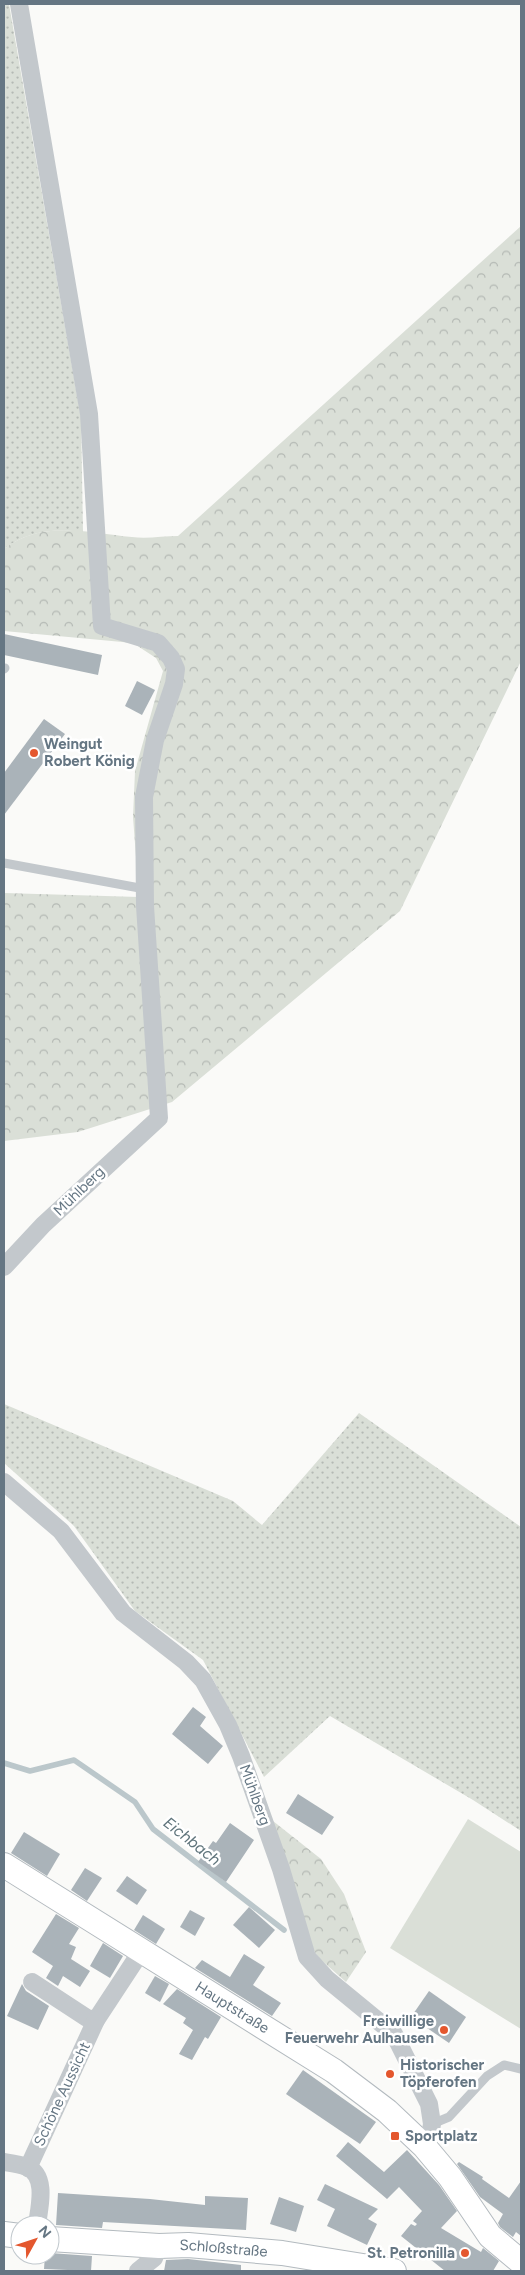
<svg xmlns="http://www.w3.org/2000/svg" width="525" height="2275" font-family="Figtree,sans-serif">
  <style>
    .grass { fill: url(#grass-dots) }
    .forest { fill: url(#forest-crowns) }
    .pitch { fill: #dadfd7 }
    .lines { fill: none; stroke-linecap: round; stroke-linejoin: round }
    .stream { stroke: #bbc7cb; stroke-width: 5.5 }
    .building { fill: #aab3b9 }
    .secondary-casing { stroke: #b3babf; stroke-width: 26 }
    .lane { stroke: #c3c8cc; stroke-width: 9 }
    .street { stroke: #c3c8cc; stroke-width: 18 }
    .secondary { stroke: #fff; stroke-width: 24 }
    .poi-dot { fill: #e4572e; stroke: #fff; stroke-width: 2 }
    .labels { text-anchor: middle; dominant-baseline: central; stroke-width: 5; stroke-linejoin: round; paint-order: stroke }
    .poi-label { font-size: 15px; font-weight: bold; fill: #657683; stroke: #fff; text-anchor: start }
    .street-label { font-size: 15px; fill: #657683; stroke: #fff }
    .water-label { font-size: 16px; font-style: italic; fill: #60757c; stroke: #fff }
  </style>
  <defs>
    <pattern id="grass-dots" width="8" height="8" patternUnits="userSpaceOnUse" patternTransform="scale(1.25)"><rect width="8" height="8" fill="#dadfd7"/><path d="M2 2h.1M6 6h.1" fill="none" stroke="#b4b9b4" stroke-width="1.8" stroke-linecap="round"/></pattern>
    <pattern id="forest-crowns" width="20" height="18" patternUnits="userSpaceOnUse" patternTransform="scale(1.25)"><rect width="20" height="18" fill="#dadfd7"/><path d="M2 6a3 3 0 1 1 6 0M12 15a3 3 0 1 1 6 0" fill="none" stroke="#b4b9b4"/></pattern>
  </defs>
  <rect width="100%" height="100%" fill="#fafaf8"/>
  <g class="grass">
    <path d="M4,4h5l72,414 2,114c-28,-4 -56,-1 -79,17z"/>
    <polygon points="4,1404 233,1501 262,1525 359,1413 521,1527 521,1831 473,1800 330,1716 264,1777 203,1660 135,1611 74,1526 4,1463"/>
  </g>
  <g class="forest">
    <path d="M521,226v435l-121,250 -228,191 -94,30 -74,9v-248l135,4 -6,-80 2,-46 28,-100 -7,-13 -23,-15 -129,-12v-82c38,-30 84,-16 128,-12 15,2 31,-1 46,-1z"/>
    <polygon points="273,1821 321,1859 344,1894 366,1952 346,1982 320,1959 312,1948 271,1824"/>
  </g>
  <polygon class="pitch" points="468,1819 521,1852 521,2029 390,1948"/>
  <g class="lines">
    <polyline class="stream" points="4,1763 30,1771 74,1760 135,1802 153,1829 284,1930"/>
  </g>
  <g class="building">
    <polygon points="4,634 102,655 98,675 4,655"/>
    <polygon points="137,681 155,690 142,715 125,706"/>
    <polygon points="44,719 65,734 4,815 4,773"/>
    <polygon points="193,1707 206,1717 200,1726 223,1746 208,1764 172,1734"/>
    <polygon points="298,1794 334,1817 322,1835 286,1813"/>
    <polygon points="230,1823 254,1840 226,1882 198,1862 213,1841 216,1843"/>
    <polygon points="24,1832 60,1854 47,1876 11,1853"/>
    <polygon points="85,1868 102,1878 87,1901 71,1890"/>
    <polygon points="127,1876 147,1890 137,1905 116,1891"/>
    <polygon points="249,1907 275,1930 259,1948 233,1925"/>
    <polygon points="190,1910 205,1918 195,1936 180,1927"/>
    <polygon points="56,1914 79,1928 69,1944 76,1947 71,1959 90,1971 80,1987 63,1976 58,1986 46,1978 53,1966 32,1952"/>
    <polygon points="143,1915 165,1929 156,1944 134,1930"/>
    <polygon points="103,1943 123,1956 110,1978 90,1966"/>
    <polygon points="244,1954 265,1967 253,1985 281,2003 272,2016 195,1968 202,1960 230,1977"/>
    <polygon points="155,1976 169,1984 160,2002 145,1993"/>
    <polygon points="22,1984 26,1991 49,2006 38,2030 7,2016"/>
    <polygon points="177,1989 221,2017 208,2039 205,2037 192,2060 179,2054 193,2030 183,2023 186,2018 163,2004"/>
    <polygon points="429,1991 466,2017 449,2043 411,2017"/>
    <polygon points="303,2070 376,2122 360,2144 286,2094"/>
    <polygon points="348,2142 384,2172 407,2150 439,2185 457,2211 441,2228 481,2252 483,2248 499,2261 493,2271 445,2271 401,2236 411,2224 415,2226 417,2224 413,2221 422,2211 399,2187 387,2199 336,2156"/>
    <polygon points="459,2162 483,2177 482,2179 509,2198 521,2181 521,2236 516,2232 513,2237 500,2227 498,2223 503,2214 480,2197 457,2164"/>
    <polygon points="325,2184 378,2209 368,2219 377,2224 367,2245 327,2226 335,2209 317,2200"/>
    <polygon points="58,2193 150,2199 205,2205 205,2196 248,2198 246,2230 103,2222 102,2228 56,2225"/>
    <polygon points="279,2197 304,2206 296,2232 270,2224"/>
    <polygon points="50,2253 92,2256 91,2271 44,2269 45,2255 50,2255"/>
    <polygon points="188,2259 241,2265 241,2271 164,2271 166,2260"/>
  </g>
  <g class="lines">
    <defs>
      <g id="secondary">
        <path id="s1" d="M4,1865l330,206 53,40 37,35 26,31 40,59 31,26"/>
        <polyline points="4,2234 20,2236"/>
        <path id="s2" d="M50,2239l109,7 29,-1 94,8 112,18"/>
      </g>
    </defs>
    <use href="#secondary" class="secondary-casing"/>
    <g class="lane">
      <polyline points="4,669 5,668"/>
      <polyline points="4,863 145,889"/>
      <polyline points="432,2124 449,2117 487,2076 504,2065 521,2069"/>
    </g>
    <g class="street">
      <polyline points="4,1267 43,1225 159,1118 145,906 144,797 155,740 174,684 176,669 171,658 158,643 102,626 89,414 19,4"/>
      <polyline points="4,1482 61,1531 123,1613 186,1662 203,1680 228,1725 241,1756 281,1869 307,1957 327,1979 394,2034 429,2104 432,2124 430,2136 424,2146"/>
      <polyline points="32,1982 87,2018 96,2020 142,1950"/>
      <path d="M4,2162c7,1 16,2 23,5 21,9 12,41 10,58"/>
      <polyline points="28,2168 96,2020"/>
      <polyline points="138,2271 154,2258 159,2246"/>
    </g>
    <use href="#secondary" class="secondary"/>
  </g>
  <g class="poi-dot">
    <circle cx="34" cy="753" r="5"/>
    <circle cx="444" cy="2030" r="5"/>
    <circle cx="390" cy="2074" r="5"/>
    <rect x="390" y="2131" width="10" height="10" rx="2.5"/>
    <circle cx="465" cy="2253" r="5"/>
  </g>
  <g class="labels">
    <g class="poi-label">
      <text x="44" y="744">Weingut<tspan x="44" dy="17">Robert König</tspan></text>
      <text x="434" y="2021" text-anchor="end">Freiwillige<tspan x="434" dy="17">Feuerwehr Aulhausen</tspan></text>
      <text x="400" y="2065">Historischer<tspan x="400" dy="17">Töpferofen</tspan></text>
      <text x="405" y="2136">Sportplatz</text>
      <text x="455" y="2253" text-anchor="end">St. Petronilla</text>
    </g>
    <g class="street-label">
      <text transform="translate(79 1191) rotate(-44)">Mühlberg</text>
      <text transform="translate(255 1795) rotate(70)">Mühlberg</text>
      <text stroke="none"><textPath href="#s1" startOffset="269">Hauptstraße</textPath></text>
      <text transform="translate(62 2094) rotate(-65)">Schöne Aussicht</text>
      <text stroke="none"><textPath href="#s2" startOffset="174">Schloßstraße</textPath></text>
    </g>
    <g class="water-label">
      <text transform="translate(192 1841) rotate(38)">Eichbach</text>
    </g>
  </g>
  <rect width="525" height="2275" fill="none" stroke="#657683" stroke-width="10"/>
  <g transform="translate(35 2240) rotate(50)"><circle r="24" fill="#ffffff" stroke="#c1c8cd"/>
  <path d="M0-4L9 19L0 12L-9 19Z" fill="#e4572e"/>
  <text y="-8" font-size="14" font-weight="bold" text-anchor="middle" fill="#657683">N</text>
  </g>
</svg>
